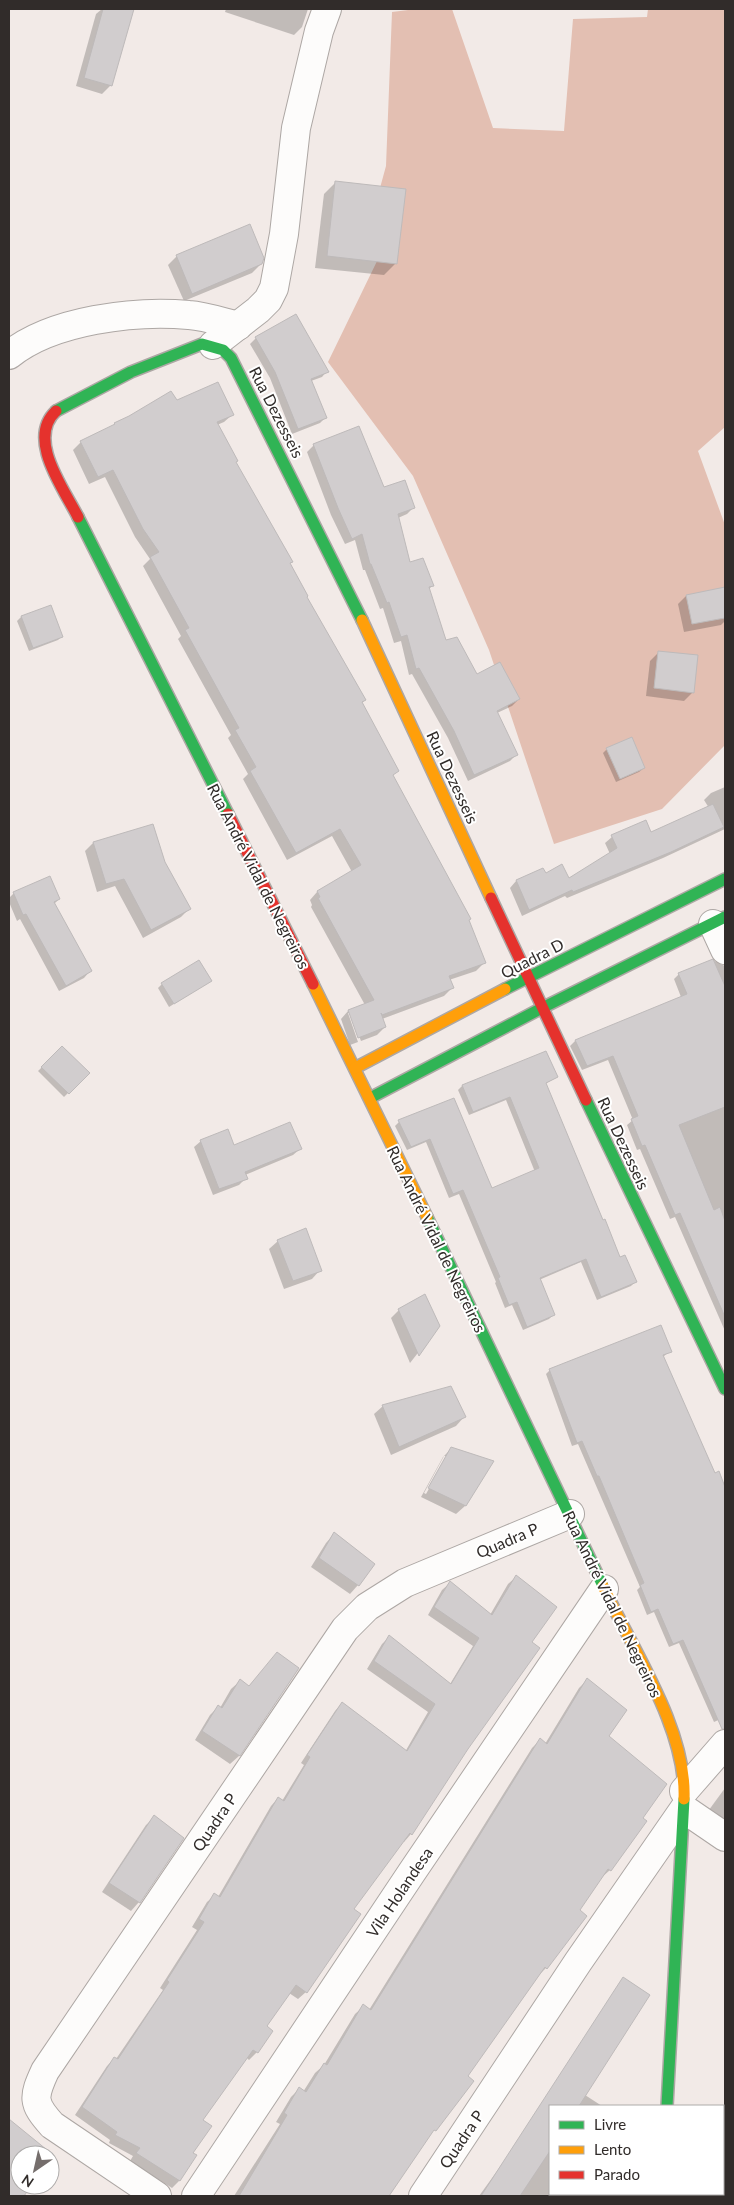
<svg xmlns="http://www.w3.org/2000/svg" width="734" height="2205" font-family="Lato,sans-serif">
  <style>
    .green { fill: #f7dacf }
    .forest { fill: #e3bfb2 }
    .shadow { fill: #0003; fill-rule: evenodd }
    .building { fill: #d1cdce; stroke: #bebaba }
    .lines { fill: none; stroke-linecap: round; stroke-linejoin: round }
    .street-casing { stroke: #ada7a4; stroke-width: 30 }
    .fast-casing { stroke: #ada7a4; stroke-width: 14 }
    .slow-casing { stroke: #ada7a4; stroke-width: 14 }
    .jam-casing { stroke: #ada7a4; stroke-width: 14 }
    .street { stroke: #fdfcfb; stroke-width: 28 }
    .fast { stroke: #30b455; stroke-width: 11 }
    .slow { stroke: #ff9f0a; stroke-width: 11 }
    .jam { stroke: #e5322d; stroke-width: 11 }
    .labels { text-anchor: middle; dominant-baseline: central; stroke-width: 4; stroke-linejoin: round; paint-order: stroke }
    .street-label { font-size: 16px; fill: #312c2a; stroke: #fff }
  </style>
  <rect width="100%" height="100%" fill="#f2eae7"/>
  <polygon class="green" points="723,2149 725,2150 725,2196 692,2196 693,2194 723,2194"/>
  <polygon class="forest" points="416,9 452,9 493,128 564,131 573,19 647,17 648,9 725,9 725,427 698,451 725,525 725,745 662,809 554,844 489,650 413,476 328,362 379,257 374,210 386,166 392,12"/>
  <g class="shadow">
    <polygon points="102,9 115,9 131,13 111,85 102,94 76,86 96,14"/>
    <polygon points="226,9 308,9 302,27 294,35 225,12"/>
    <polygon points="336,182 396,263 384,275 315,268 324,194"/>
    <polygon points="177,256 261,264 252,273 184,301 168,265"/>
    <polygon points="296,316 327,371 322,377 311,381 326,417 320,423 292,434 270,378 250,344 256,338"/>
    <polygon points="177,402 232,415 224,422 217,425 235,462 292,561 289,564 306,597 365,700 362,703 397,771 392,776 468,921 484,963 476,971 449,980 452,988 444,996 382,1019 385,1027 377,1035 361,1041 350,1013 348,1013 358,1042 350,1045 341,1019 348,1011 365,1005 311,907 312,905 310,900 317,892 352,872 332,836 287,860 243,779 248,774 228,738 231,735 178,639 181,636 143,566 150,559 135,537 105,477 89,484 73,450 81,442 111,428 115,424"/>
    <polygon points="314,445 413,508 407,514 398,518 410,564 433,585 428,590 446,642 477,676 519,699 512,706 497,713 516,755 510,761 468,781 448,738 412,674 409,675 401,641 394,643 383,608 380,609 365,570 363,570 355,540 345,544 331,515 307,452"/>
    <polygon points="724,588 725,621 721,625 684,632 678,604 686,596"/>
    <polygon points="21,617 62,636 58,640 29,651 17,621"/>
    <polygon points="659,652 693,692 684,701 646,696 650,661"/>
    <polygon points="607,749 644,768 639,772 616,782 603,753"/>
    <polygon points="725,787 725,829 663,858 567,898 565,896 522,916 510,888 516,881 545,875 569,879 610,854 605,843 612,837 651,834 709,808 704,800 711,793"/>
    <polygon points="93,843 164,862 189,909 181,917 143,938 115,886 97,892 85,851"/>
    <polygon points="14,893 59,899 54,904 90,971 84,978 59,991 20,919 17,921 9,902 9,898"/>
    <polygon points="712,960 725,966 725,987 710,993 725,1029 725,1331 675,1217 670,1219 640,1149 637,1150 627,1125 633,1120 608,1060 582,1070 570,1046 575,1041 681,997 674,979 679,974"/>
    <polygon points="211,981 169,1007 158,988 162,984"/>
    <polygon points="62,1048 88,1073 64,1097 38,1071"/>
    <polygon points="557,1077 545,1084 602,1222 620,1259 635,1282 631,1286 597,1300 581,1262 539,1280 553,1315 549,1319 523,1330 512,1305 505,1308 495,1283 496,1282 459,1194 449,1198 426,1142 407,1150 395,1126 399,1122 454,1100 491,1189 535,1172 506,1100 469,1115 458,1090 462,1086"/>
    <polygon points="201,1141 234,1147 300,1149 293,1155 245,1175 246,1178 239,1185 213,1195 194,1147"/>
    <polygon points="278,1241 320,1270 312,1279 284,1289 269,1249"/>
    <polygon points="399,1310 439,1326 410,1363 391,1318"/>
    <polygon points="670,1351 663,1357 714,1475 718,1473 725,1490 725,1717 714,1722 679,1643 669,1647 654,1612 647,1615 637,1590 640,1587 578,1444 572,1446 546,1374 550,1370"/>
    <polygon points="383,1406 464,1417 456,1426 391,1455 374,1414"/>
    <path d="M451,1449l41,12 -27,45 -9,8 -35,-17 22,-40zM444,1456h3l-21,38 -2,-1z"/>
    <polygon points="334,1534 358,1585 350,1594 311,1567 326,1543"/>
    <polygon points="516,1577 530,1642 467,1748 411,1834 404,1842 403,1841 353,1909 306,1992 298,1999 289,1993 265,2027 271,2032 257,2052 249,2060 246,2057 202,2120 191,2153 195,2156 179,2181 172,2188 130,2161 133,2156 109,2143 110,2140 75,2115 107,2066 115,2058 116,2059 163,1990 160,1988 197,1930 192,1927 207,1902 215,1895 218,1897 271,1806 278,1798 282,1801 304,1765 301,1763 335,1711 342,1703 405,1752 428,1712 367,1669 382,1644 389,1637 450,1684 473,1646 428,1615 442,1590 450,1583 490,1615 508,1584"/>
    <polygon points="277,1654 298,1669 239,1756 230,1764 195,1740 210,1715 218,1707 220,1708 231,1689 240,1681 248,1687"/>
    <polygon points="587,1680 607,1737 642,1818 610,1870 601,1878 578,1910 546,1968 538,1976 466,2077 472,2081 427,2138 387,2196 234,2196 280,2124 276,2122 291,2097 299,2089 303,2092 315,2073 324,2065 355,2014 364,2006 369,2010 532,1748 540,1740 545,1744 579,1688"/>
    <polygon points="725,1788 725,1830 706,1814"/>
    <polygon points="155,1817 139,1902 131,1911 102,1892 146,1825"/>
    <polygon points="623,1978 585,2095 602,2106 550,2106 550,2194 607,2194 606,2196 479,2196 516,2145"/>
    <polygon points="11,2122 51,2154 20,2155 20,2185 30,2185 23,2196 9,2196 9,2124"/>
  </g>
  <g class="building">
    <polygon points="103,9 134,9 112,86 84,78"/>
    <polygon points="335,181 406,189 397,264 327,256"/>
    <polygon points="250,224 264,258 262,264 192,294 176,255"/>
    <polygon points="296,314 329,372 311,379 327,418 298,429 275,372 255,337"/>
    <polygon points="218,382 234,415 217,422 238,461 236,462 293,562 290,563 308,596 307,597 366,700 362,702 399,771 393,775 471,919 469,920 486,963 449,976 454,988 382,1015 381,1013 386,1027 358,1038 348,1010 374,1000 318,898 320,897 317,891 361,865 340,829 296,853 250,771 256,767 235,730 239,728 185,630 189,628 150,557 159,552 143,529 113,470 98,477 80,441 115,424 114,423 129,416 171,391 177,400"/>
    <polygon points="359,426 384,487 405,480 415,508 398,514 410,562 423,558 434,586 429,587 446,640 457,637 477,674 500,662 520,699 497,711 518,755 474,775 454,731 419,668 416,669 407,635 401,637 389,602 387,603 371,564 370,564 362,534 352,539 338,508 313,444"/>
    <polygon points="725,587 725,618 692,624 686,595"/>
    <polygon points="51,605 63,637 33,648 21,616"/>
    <polygon points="658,651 698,655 694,693 654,688"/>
    <polygon points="632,737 645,768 620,779 606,748"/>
    <polygon points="713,804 724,827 671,852 573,892 572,890 529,910 516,880 543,868 546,873 562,864 569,878 617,848 611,835 646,820 651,832"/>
    <polygon points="153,824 165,862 191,909 151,930 124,879 106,884 93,842"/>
    <polygon points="50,876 60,899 54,902 92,971 66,986 26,914 23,915 13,892"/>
    <polygon points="713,959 725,986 725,1107 679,1125 714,1210 720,1207 725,1221 725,1317 680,1213 675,1215 645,1145 642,1146 631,1119 638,1116 613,1056 587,1066 575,1040 687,994 678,973"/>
    <polygon points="199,960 212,981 174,1004 161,983"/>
    <polygon points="62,1046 90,1073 69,1094 41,1067"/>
    <polygon points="546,1051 558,1077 546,1083 603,1220 605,1219 620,1257 625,1255 637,1282 601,1297 586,1259 540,1278 555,1315 527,1327 517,1302 509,1305 498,1278 500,1277 463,1190 453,1194 430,1139 411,1147 398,1120 454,1098 492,1188 539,1168 510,1097 473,1112 462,1085"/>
    <polygon points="290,1122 302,1149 245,1172 248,1179 219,1189 200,1140 228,1129 234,1145"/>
    <polygon points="306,1228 322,1271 293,1281 277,1240"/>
    <polygon points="425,1294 440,1326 419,1356 398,1309"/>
    <polygon points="661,1325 672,1352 663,1355 715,1473 719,1471 725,1487 725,1729 722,1729 683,1640 673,1644 658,1609 651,1612 640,1585 644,1583 599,1476 597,1476 582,1441 577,1443 549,1369"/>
    <polygon points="451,1386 466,1417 399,1447 382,1405"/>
    <polygon points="451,1447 494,1461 466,1506 428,1488"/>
    <polygon points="334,1532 375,1564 359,1586 319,1558"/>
    <polygon points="516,1575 557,1607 532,1642 540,1648 468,1749 412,1835 410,1833 354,1909 361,1914 307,1993 296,1985 267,2026 273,2031 258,2053 253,2050 203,2120 212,2126 193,2153 197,2155 180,2181 136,2153 140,2148 115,2135 117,2132 82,2107 114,2057 118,2059 169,1982 167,1980 204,1922 199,1919 214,1893 220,1897 278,1797 284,1801 310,1757 307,1755 342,1702 407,1751 435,1704 374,1661 389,1635 451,1684 479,1638 434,1607 450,1581 492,1615"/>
    <polygon points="277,1652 299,1668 240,1756 202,1731 218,1705 222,1708 240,1679 249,1686"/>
    <polygon points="587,1678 627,1710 609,1736 667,1784 643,1818 647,1821 611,1871 608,1869 580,1910 587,1916 547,1969 545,1967 468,2076 474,2081 436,2131 434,2130 389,2196 239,2196 287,2115 284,2113 299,2087 306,2092 324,2063 327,2065 363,2004 371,2010 540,1738 547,1744"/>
    <polygon points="154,1815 184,1838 140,1903 109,1883"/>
    <polygon points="623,1977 650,1995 579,2106 550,2106 550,2151 520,2196 481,2196"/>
    <polygon points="9,2119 52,2154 50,2158 50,2155 20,2155 20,2185 32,2185 24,2196 9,2196"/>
  </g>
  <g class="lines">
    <defs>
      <g id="street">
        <polyline points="213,345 258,310 268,300 274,288 284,234 296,128 319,31 327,9"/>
        <path d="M9,355c43,-35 126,-45 180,-40 16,1 33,7 49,11"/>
        <polyline points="713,924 725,950"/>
        <polyline points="684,1791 725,1744"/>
        <path d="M157,2196l-105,-71c-20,-22 -19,-28 -7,-54l300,-442 22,-22 38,-24 165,-69"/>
        <polyline points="196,2196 412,1872 604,1589"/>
        <polyline points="423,2196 578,1962 684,1809 725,1837"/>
        <polyline points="662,2196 662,2194"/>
      </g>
      <g id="fast">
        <polyline points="56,411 131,372 202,344 223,350 231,358 362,620"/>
        <polyline points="78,517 228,814"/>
        <polyline points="505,989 725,879"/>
        <polyline points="370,1098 542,1008 725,917"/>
        <polyline points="586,1100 725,1389"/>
        <polyline points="427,1217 603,1586"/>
        <polyline points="667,2106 684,1799"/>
      </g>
      <g id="slow">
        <polyline points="362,620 491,898"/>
        <polyline points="313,984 427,1217"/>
        <polyline points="355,1068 505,989"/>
        <path d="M603,1586c29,63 84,143 81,213"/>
      </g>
      <g id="jam">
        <path d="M56,411c-30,28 8,78 22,106"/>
        <polyline points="228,814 313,984"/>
        <polyline points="491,898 586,1100"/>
      </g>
    </defs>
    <use href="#street" class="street-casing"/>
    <use href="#fast" class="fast-casing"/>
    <use href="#slow" class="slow-casing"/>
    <use href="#jam" class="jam-casing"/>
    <use href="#street" class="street"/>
    <use href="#fast" class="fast"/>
    <use href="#slow" class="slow"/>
    <use href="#jam" class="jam"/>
  </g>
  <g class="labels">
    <g class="street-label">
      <text transform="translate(277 412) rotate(63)">Rua Dezesseis</text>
      <text transform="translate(453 777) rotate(65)">Rua Dezesseis</text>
      <text transform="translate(259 876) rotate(63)">Rua André Vidal de Negreiros</text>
      <text transform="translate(532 958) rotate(-27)">Quadra D</text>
      <text transform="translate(624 1143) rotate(65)">Rua Dezesseis</text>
      <text transform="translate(437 1239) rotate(64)">Rua André Vidal de Negreiros</text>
      <text transform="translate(507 1540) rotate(-23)">Quadra P</text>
      <text transform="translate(613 1604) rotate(64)">Rua André Vidal de Negreiros</text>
      <text transform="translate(214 1822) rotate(-56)">Quadra P</text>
      <text transform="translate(399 1892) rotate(-56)">Vila Holandesa</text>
      <text transform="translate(461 2139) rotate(-56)">Quadra P</text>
    </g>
  </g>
  <rect width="734" height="2205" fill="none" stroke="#312c2a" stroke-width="20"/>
  <rect x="549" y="2105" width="175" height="90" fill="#ffffff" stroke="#adabaa"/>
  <rect x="559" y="2121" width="25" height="8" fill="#30b455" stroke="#adabaa"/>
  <text x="594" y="2130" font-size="15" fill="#312c2a">Livre</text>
  <rect x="559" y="2146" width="25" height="8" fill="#ff9f0a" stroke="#adabaa"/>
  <text x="594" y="2155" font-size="15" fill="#312c2a">Lento</text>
  <rect x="559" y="2171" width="25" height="8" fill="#e5322d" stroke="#adabaa"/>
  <text x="594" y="2180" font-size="15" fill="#312c2a">Parado</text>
  <g transform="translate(35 2170) rotate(214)"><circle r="24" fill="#ffffff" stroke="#adabaa"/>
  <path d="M0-4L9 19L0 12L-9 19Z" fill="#756e6c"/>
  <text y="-8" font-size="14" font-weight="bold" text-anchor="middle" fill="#312c2a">N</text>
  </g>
</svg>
